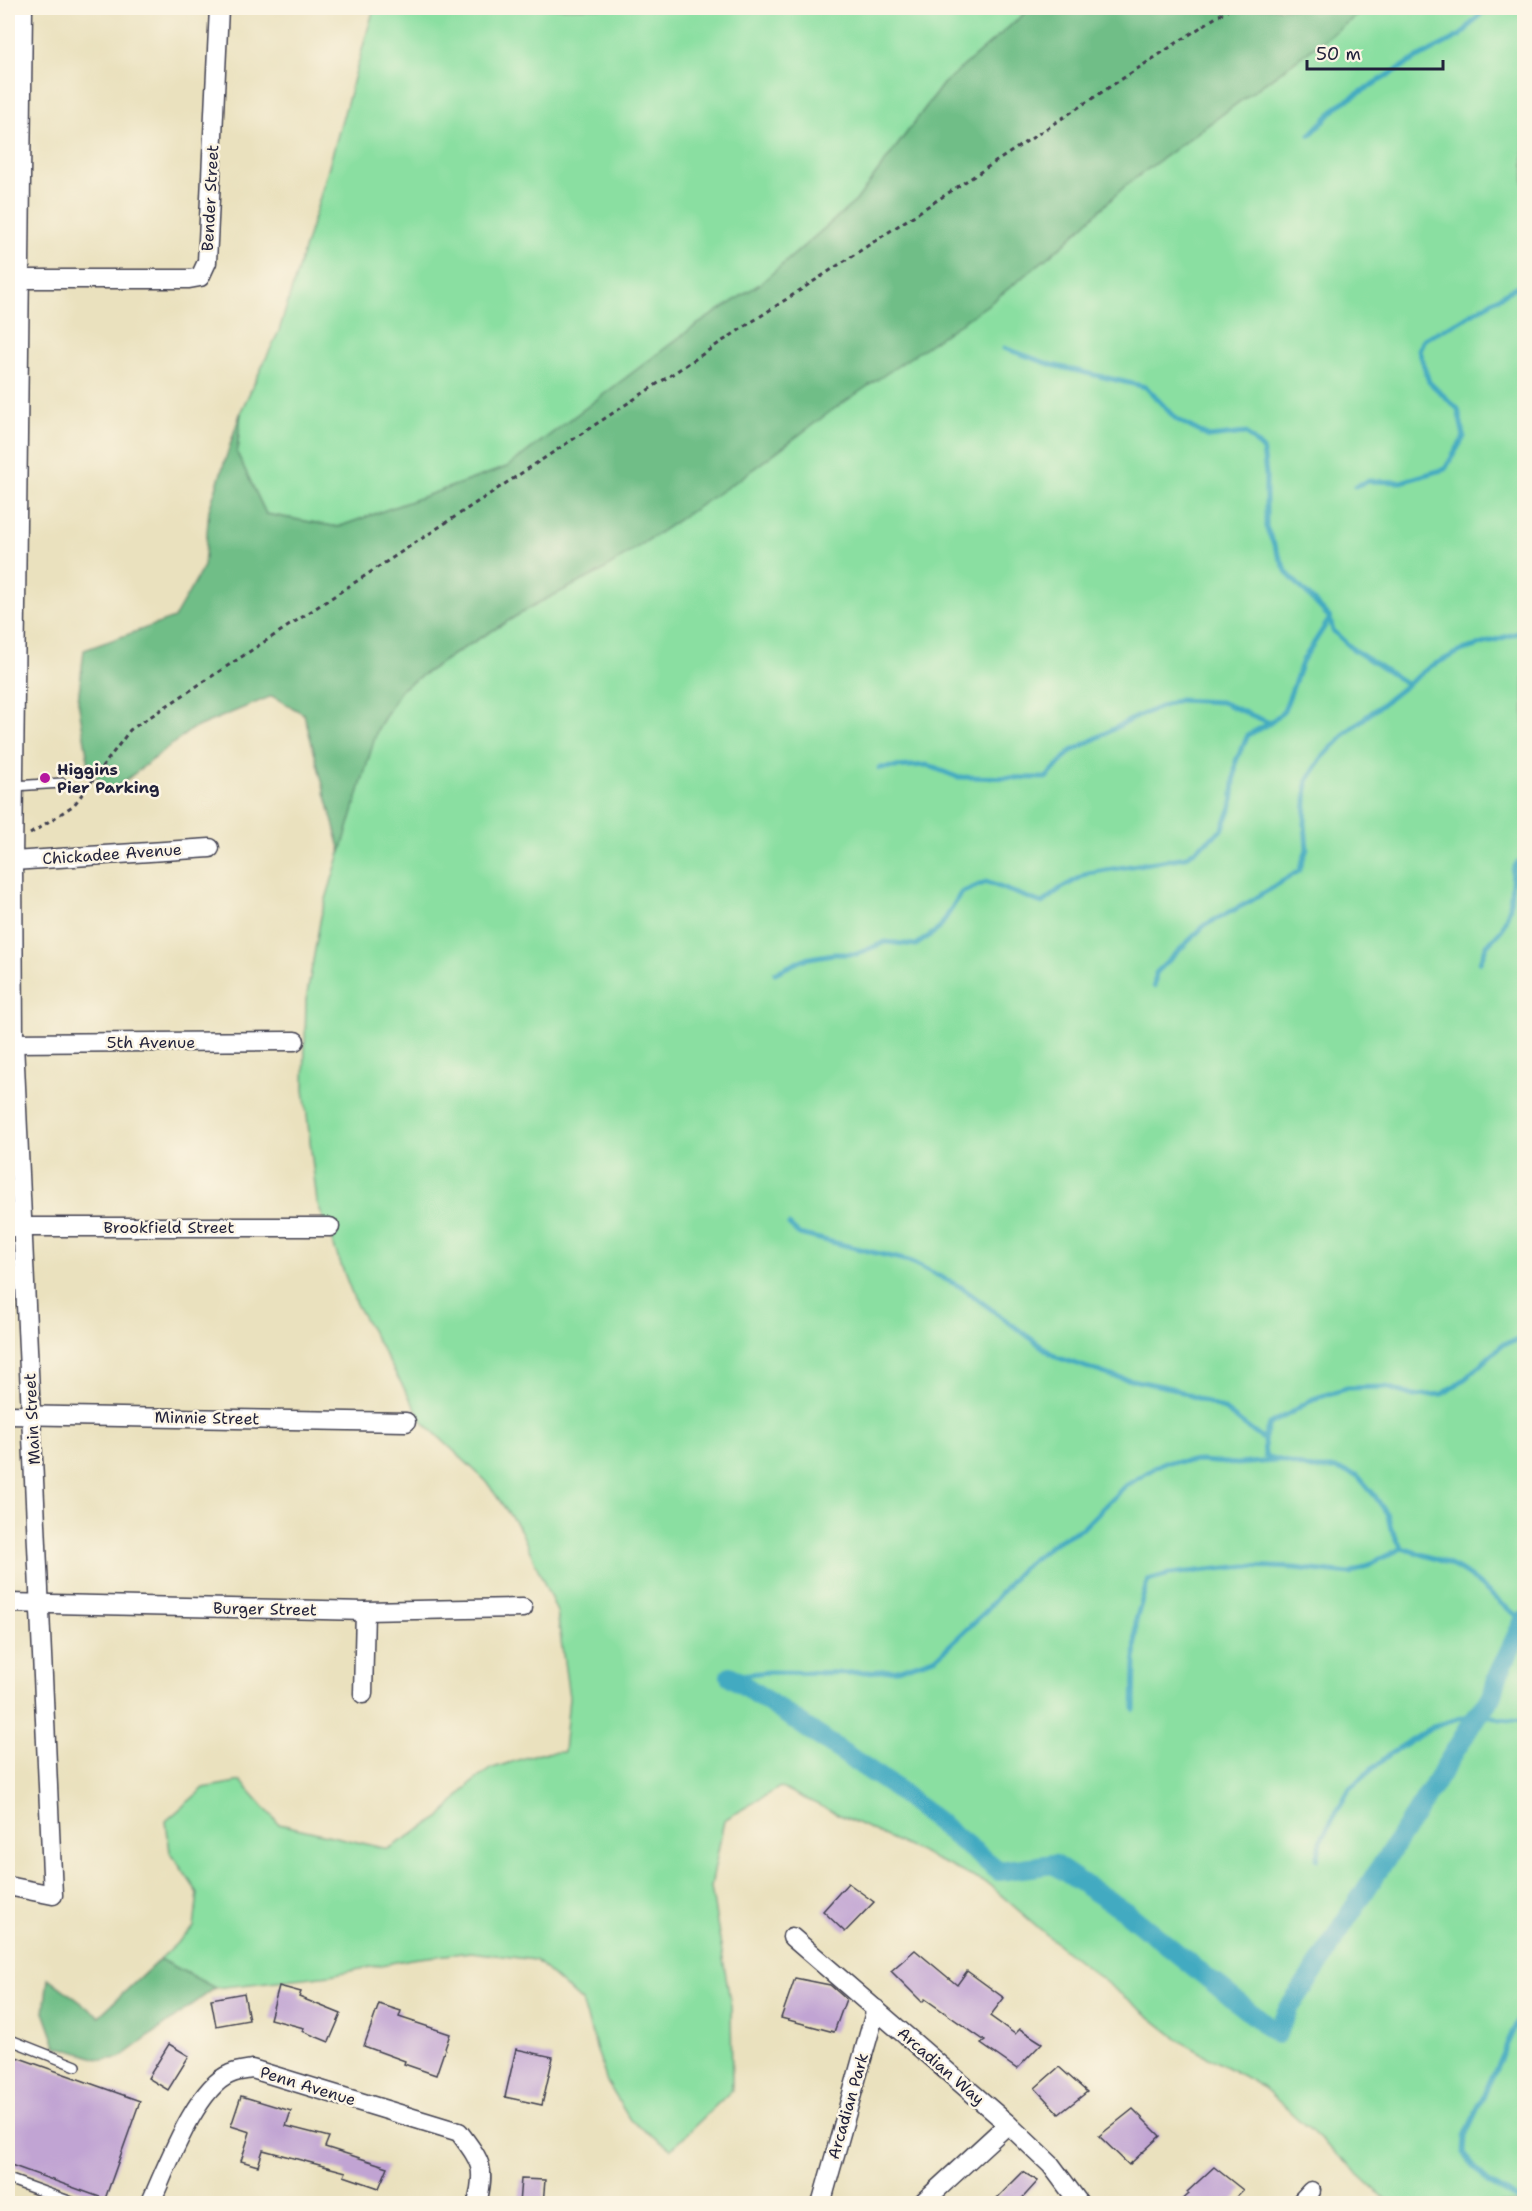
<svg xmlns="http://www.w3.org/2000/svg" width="1532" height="2211" font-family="'Shantell Sans',sans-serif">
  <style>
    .green { fill: #8adfa1; stroke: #56806e; stroke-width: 1.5 }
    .forest { fill: #6fbe87; stroke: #487061; stroke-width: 1.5 }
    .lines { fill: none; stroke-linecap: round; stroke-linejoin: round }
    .stream { stroke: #42aac1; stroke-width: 5 }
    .canal { stroke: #42aac1; stroke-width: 20 }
    .building { fill: #c1a4d3 }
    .service-casing { stroke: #403f4f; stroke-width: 12 }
    .minor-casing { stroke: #403f4f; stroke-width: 21 }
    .path { stroke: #403f4f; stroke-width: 3; stroke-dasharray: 4.5 4.5; stroke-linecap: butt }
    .service { stroke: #fff; stroke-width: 9 }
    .minor { stroke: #fff; stroke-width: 18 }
    .poi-dot { fill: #b5179e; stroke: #fcf5e5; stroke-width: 2 }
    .labels { text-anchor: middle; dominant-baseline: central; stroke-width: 5; stroke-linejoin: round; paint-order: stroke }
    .street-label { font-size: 16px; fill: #22223b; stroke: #fcf5e5 }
    .poi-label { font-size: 16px; font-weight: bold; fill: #22223b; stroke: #fcf5e5; text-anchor: start }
  </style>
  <rect width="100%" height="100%" fill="#fcf5e5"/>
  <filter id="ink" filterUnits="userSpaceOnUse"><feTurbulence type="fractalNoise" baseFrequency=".0167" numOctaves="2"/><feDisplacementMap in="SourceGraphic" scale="12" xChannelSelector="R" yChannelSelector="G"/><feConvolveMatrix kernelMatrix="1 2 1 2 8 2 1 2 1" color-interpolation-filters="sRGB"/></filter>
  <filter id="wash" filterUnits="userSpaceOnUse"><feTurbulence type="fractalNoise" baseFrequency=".008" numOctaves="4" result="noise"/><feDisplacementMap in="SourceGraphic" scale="24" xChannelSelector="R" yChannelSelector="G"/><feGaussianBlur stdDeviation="1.35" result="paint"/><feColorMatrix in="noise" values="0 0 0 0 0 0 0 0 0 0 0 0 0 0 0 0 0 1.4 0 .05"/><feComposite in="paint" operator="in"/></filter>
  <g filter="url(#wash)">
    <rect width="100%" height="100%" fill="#eae1be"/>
    <g class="green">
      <polygon points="374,8 1031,8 943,84 856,201 760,284 692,328 507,467 338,527 266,514 237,453 241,411 279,331 319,201"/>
      <polygon points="1367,8 1524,8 1524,2203 1390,2203 1264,2088 1182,2042 1061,1947 988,1884 780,1787 724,1820 711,1887 731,2006 732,2090 671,2149 630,2120 607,2082 582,2002 535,1960 471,1952 411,1959 330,1975 215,1988 160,1959 194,1927 198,1893 170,1852 166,1821 204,1788 241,1781 279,1824 388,1849 440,1818 470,1784 490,1769 540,1753 564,1752 569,1697 557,1612 521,1531 486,1481 424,1423 356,1304 317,1202 304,1089 306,1000 321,916 377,730 401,689 454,654 536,604 600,572 741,478 831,411 989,304 1064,244 1126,185"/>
    </g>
    <g class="forest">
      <polygon points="1031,8 1367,8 1126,185 1064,244 989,304 831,411 741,478 600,572 536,604 454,654 401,689 377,730 341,852 304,714 272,696 192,729 108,794 89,766 78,701 84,650 174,618 204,566 209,510 241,411 237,453 266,514 338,527 507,467 692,328 760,284 856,201 943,84"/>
      <polygon points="160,1959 215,1988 120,2058 102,2060 56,2046 44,2012 48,1978 99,2016"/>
    </g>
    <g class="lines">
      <g class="stream">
        <polyline points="1310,135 1339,105 1417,58 1461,35 1486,8"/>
        <polyline points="1004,348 1052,365 1146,387 1176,419 1209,437 1246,433 1263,450 1266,474 1266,527 1287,573 1330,618 1333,631 1354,650 1407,684"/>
        <polyline points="1355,486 1369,481 1401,482 1445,469 1464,437 1458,409 1429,382 1419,350 1424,339 1460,321 1524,282"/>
        <polyline points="879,768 927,765 957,777 1046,778 1070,752 1136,717 1178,700 1221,702 1270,723"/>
        <polyline points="1480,962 1487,945 1502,929 1510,907 1513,870 1517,863 1524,861"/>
        <polyline points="775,973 804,959 833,954 857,954 885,942 916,945 939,929 961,893 986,882 1042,903 1060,889 1088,873 1186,857 1222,830 1232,805 1236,761 1248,735 1270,723 1284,711 1303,660 1330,618"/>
        <polyline points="1154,986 1156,973 1205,925 1251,901 1299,871 1307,849 1305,824 1307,781 1322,758 1348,731 1431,666 1463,650 1524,631"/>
        <polyline points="789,1225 799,1234 909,1261 961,1287 1056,1357 1112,1376 1172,1388 1223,1409 1264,1440"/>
        <path d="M1524,1339l-21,5 -37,34 -23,16 -29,2 -28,-9 -39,1 -34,11 -26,16 -18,9 -5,16 1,16 47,13h24l21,6 18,21 13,20 3,13 11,19c22,7 45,13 64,26 21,14 36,34 58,46"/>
        <polyline points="730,1676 768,1672 849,1673 897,1670 937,1657 984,1613 1021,1569 1054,1543 1084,1527 1124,1487 1164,1462 1202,1461 1237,1464 1275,1461"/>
        <polyline points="1134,1710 1136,1620 1148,1580 1169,1574 1246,1566 1295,1568 1350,1574 1402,1548"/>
        <polyline points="1317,1859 1322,1838 1350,1788 1391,1753 1433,1727 1479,1712 1500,1719 1524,1721"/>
        <polyline points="1524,2007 1465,2136 1464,2154 1489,2183 1524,2203"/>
      </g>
      <polyline class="canal" points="730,1676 894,1787 999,1871 1053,1864 1126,1912 1277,2034 1289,2008 1316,1969 1342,1926 1432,1788 1479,1712 1492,1697 1498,1675 1524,1620"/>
    </g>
    <g id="blocks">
      <g class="building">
        <polygon points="848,1883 874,1902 845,1932 823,1911"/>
        <polygon points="915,1950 957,1985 967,1971 1004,1998 990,2016 1015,2034 1020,2029 1042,2043 1017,2069 981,2044 985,2041 925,1999 922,2002 891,1971"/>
        <polygon points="795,1978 830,1985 846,1999 834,2032 781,2018"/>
        <polygon points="279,1986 301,1992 299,1997 341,2014 329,2042 302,2031 304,2028 270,2019"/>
        <polygon points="244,1993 249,2020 216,2026 211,1999"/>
        <polygon points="379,2004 401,2011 399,2017 450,2034 436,2075 404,2064 405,2061 364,2046"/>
        <polygon points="169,2044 189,2056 168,2090 148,2078"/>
        <polygon points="516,2049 553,2057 542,2105 505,2097"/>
        <polygon points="8,2054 140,2101 105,2199 8,2164"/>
        <polygon points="1059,2067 1087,2092 1059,2114 1035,2088"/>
        <polygon points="241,2096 291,2111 286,2126 329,2137 325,2147 388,2167 379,2188 344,2176 346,2172 263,2150 258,2166 241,2161 250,2132 231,2126"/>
        <polygon points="1133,2109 1160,2136 1129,2165 1099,2136"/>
        <polygon points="1214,2167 1243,2190 1229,2204 1178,2204 1189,2194 1187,2192"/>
        <polygon points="1023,2172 1038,2181 1017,2204 991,2204"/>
        <polygon points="521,2179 545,2180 543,2204 519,2204"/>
      </g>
    </g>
  </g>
  <g filter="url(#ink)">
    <use href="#blocks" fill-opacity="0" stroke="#403f4f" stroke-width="1.5"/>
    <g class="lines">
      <defs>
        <g id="service">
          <polyline points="14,786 62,783"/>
          <polyline points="8,2039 76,2066"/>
          <polyline points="8,2179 77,2204"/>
        </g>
        <g id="minor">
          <polyline points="19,279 189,279 200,277 207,262 219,8"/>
          <polyline points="13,861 210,848"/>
          <polyline points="8,1043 295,1041"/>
          <polyline points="8,1227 330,1227"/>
          <polyline points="8,1415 406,1422"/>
          <polyline points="8,1603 365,1611 523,1608"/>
          <polyline points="363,1694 365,1611"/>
          <polyline points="8,1886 53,1895 14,1043 13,861 23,8"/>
          <polyline points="792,1937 1008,2124 1051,2165 1080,2204"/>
          <path d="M150,2204c16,-34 45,-116 80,-130 6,-3 15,-4 22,-5l207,63c22,30 27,34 18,72"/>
          <polyline points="821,2204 876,2009"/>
          <polyline points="921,2204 1008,2124"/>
          <polyline points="1299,2204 1311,2191"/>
        </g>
      </defs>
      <use href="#service" class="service-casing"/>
      <use href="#minor" class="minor-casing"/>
      <polyline class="path" points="30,834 74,805 130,730 1230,8"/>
      <use href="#service" class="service"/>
      <use href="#minor" class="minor"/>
    </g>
  </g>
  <circle class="poi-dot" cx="45" cy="778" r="6"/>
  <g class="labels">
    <g class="street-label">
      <text transform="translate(210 198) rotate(-87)">Bender Street</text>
      <text transform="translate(112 854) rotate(-4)">Chickadee Avenue</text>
      <text x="151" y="1042">5th Avenue</text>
      <text x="169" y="1227">Brookfield Street</text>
      <text transform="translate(207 1418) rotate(1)">Minnie Street</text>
      <text transform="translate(32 1419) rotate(-93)">Main Street</text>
      <text transform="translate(265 1609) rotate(1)">Burger Street</text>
      <text transform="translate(941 2066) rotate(41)">Arcadian Way</text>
      <text transform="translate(308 2086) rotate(17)">Penn Avenue</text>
      <text transform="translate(848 2106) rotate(-74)">Arcadian Park</text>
    </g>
    <g class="poi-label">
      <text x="57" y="769">Higgins<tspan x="57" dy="18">Pier Parking</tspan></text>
    </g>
  </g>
  <rect width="1532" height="2211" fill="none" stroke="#fcf5e5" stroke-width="30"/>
  <path d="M1307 60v9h136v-9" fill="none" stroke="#22223b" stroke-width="3"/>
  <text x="1316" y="60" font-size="18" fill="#22223b" stroke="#fcf5e5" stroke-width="4.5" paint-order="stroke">50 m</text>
</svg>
